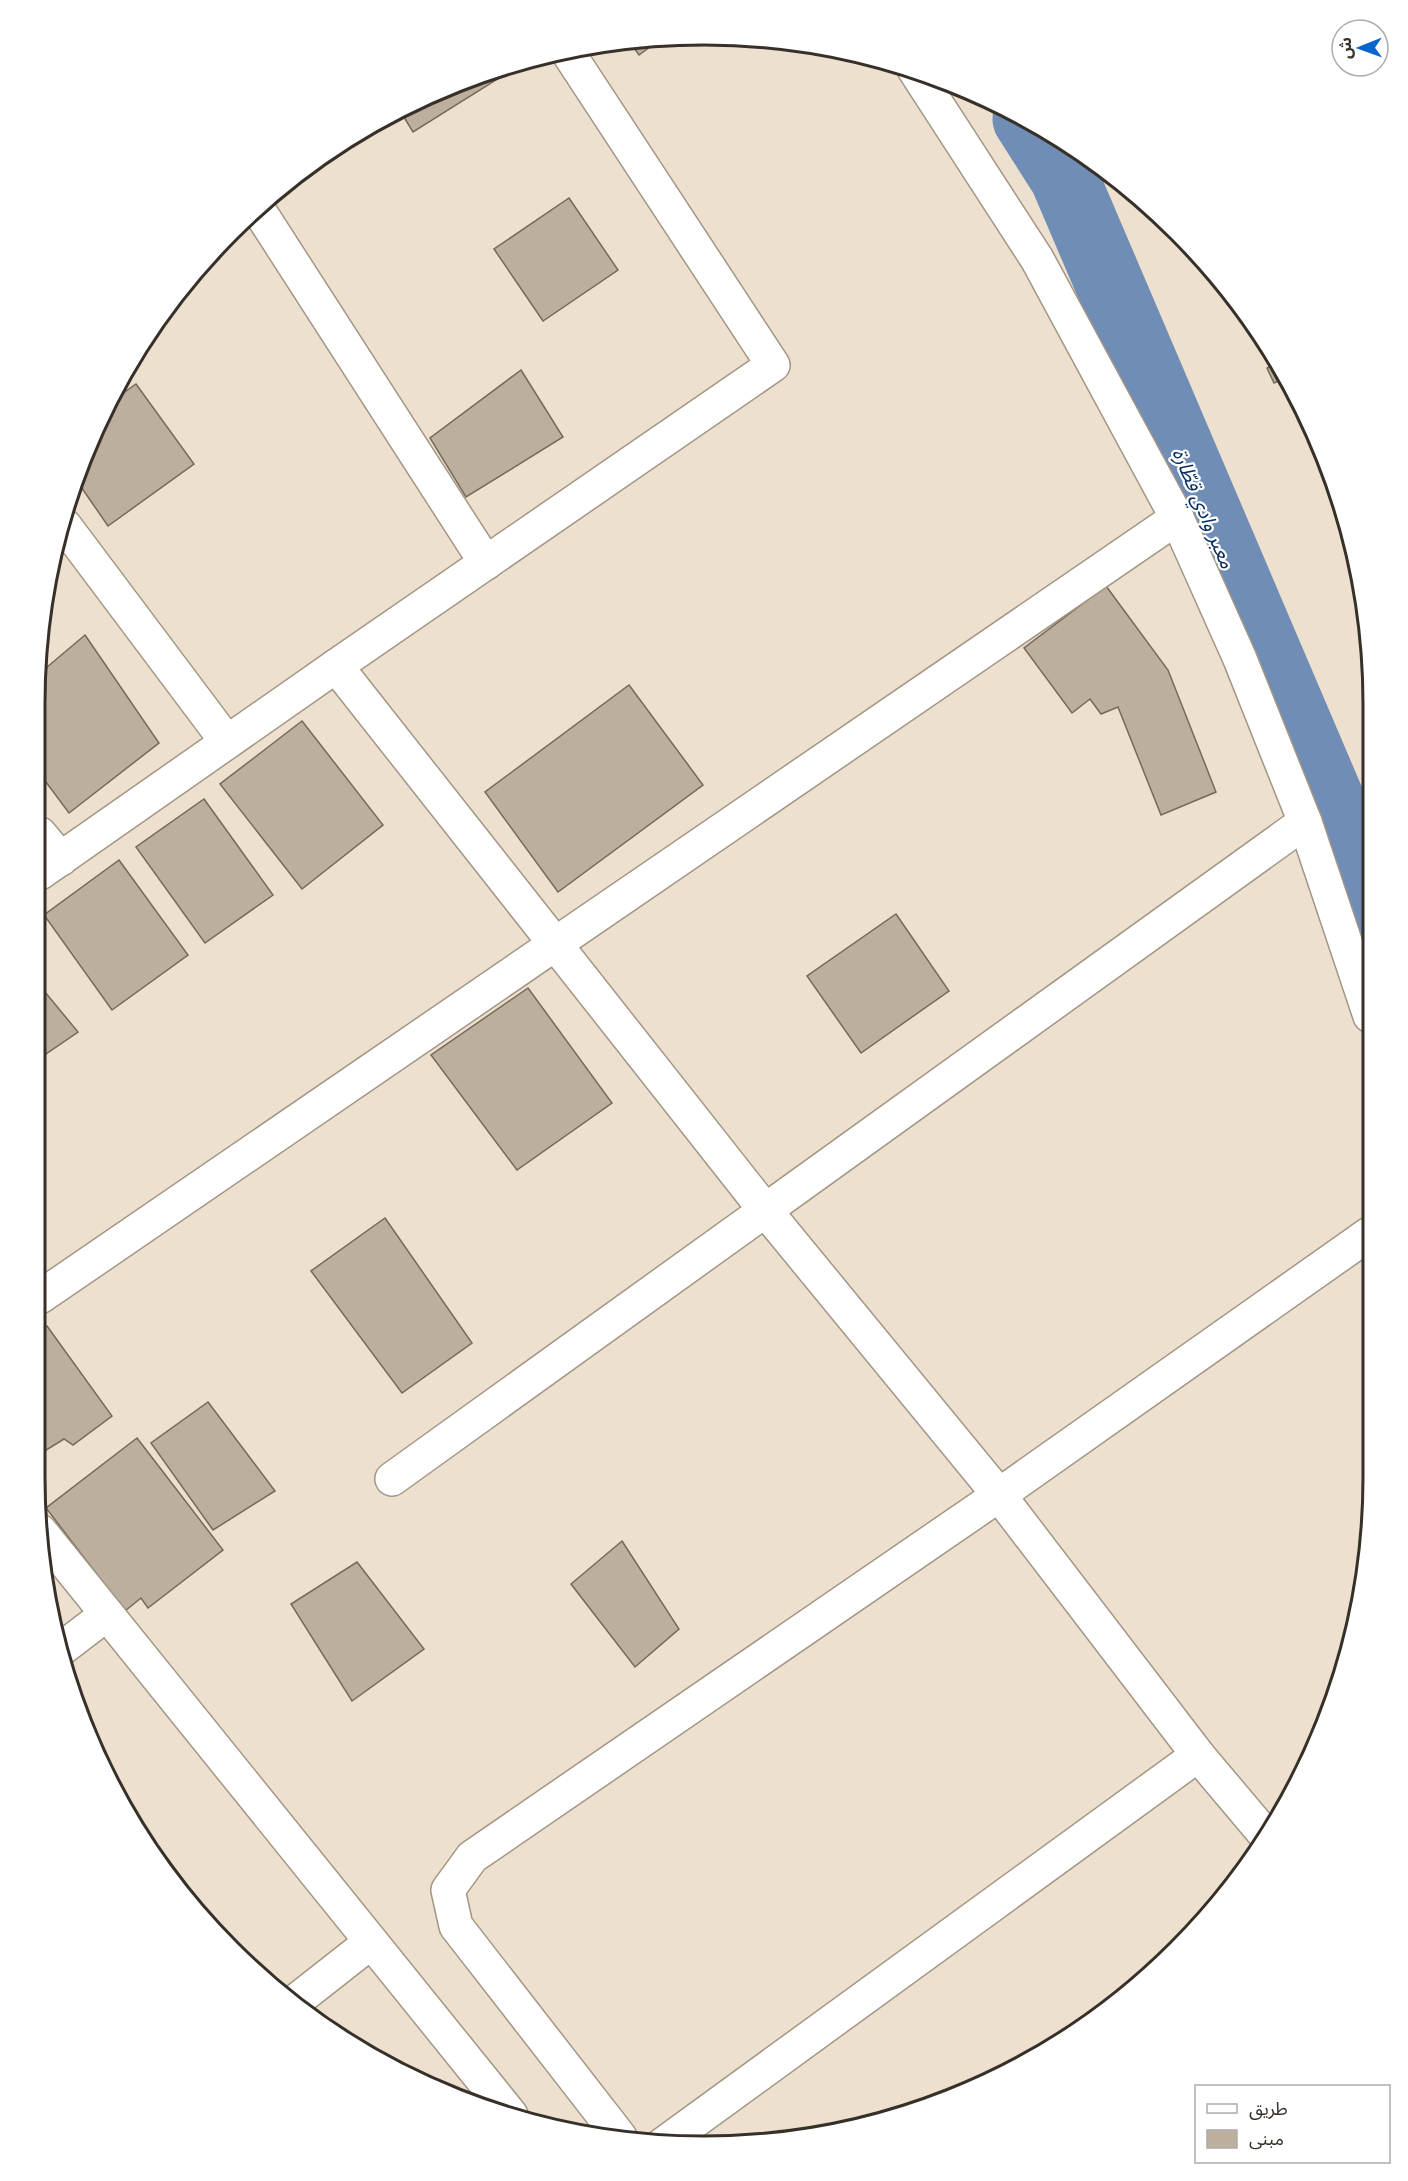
<svg xmlns="http://www.w3.org/2000/svg" width="1408" height="2181" font-family="'Noto Serif','Noto Sans Arabic',serif">
  <style>
    .lines { fill: none; stroke-linecap: round; stroke-linejoin: round }
    .river { stroke: #708db6; stroke-width: 69 }
    .building { fill: #bcaf9d; stroke: #756959; stroke-width: 1.5 }
    .street-casing { stroke: #a39685; stroke-width: 36 }
    .street { stroke: #fff; stroke-width: 33 }
    .labels { text-anchor: middle; dominant-baseline: central; stroke-width: 4.5; stroke-linejoin: round; paint-order: stroke }
    .water-label { font-size: 20px; font-style: italic; fill: #052d5f; stroke: #fff }
    .rim { fill: none; stroke: #363029; stroke-width: 3 }
  </style>
  <rect width="100%" height="100%" fill="#ede0ce"/>
  <g class="lines">
    <polyline class="river" points="1027,119 1064,177 1356,861 1371,902"/>
  </g>
  <g class="building">
    <polygon points="660,36 665,36 639,55 629,41"/>
    <polygon points="512,64 515,68 413,132 399,109 408,104"/>
    <polygon points="569,198 618,270 543,321 494,249"/>
    <polygon points="1277,363 1286,378 1274,383 1267,368"/>
    <polygon points="521,370 563,437 466,497 430,438"/>
    <polygon points="136,384 194,464 108,526 77,481 86,447 109,403"/>
    <polygon points="1106,586 1168,670 1216,792 1161,815 1118,707 1101,714 1090,699 1072,713 1024,648"/>
    <polygon points="85,635 159,743 69,813 40,774 40,673"/>
    <polygon points="629,685 703,785 558,892 485,792"/>
    <polygon points="302,721 383,825 302,889 220,784"/>
    <polygon points="204,799 273,895 205,943 136,847"/>
    <polygon points="119,860 188,955 112,1010 44,915"/>
    <polygon points="896,914 949,991 861,1053 807,976"/>
    <polygon points="40,986 78,1032 40,1058"/>
    <polygon points="528,988 612,1103 517,1170 431,1055"/>
    <polygon points="385,1218 472,1343 402,1393 311,1271"/>
    <polygon points="47,1326 112,1416 73,1445 64,1439 40,1454 40,1331"/>
    <polygon points="208,1402 275,1491 213,1530 151,1443"/>
    <polygon points="137,1438 223,1550 148,1608 141,1598 125,1611 46,1508"/>
    <polygon points="622,1541 679,1629 635,1667 571,1584"/>
    <polygon points="357,1562 424,1649 352,1701 291,1604"/>
    <polygon points="158,1846 224,1934 220,1937 201,1919 150,1852"/>
  </g>
  <g class="lines">
    <defs>
      <g id="street">
        <polyline points="914,69 1037,259 1177,518 1240,659 1305,822 1370,1016"/>
        <polyline points="258,209 486,563"/>
        <polyline points="65,526 227,742"/>
        <polyline points="336,666 765,1210 999,1495 1198,1755 1267,1837"/>
        <polyline points="40,834 61,859"/>
        <polyline points="40,873 336,666 773,365 567,51"/>
        <polyline points="40,1297 1177,518"/>
        <polyline points="392,1479 1305,822"/>
        <polyline points="40,1531 511,2115"/>
        <polyline points="60,1650 107,1614"/>
        <polyline points="292,2004 371,1942"/>
        <polyline points="620,2137 456,1926 448,1890 472,1857 999,1495 1369,1234"/>
        <polyline points="662,2145 1198,1755"/>
      </g>
    </defs>
    <use href="#street" class="street-casing"/>
    <use href="#street" class="street"/>
  </g>
  <g class="labels">
    <g class="water-label">
      <text transform="translate(1204 508) rotate(67)">معبر وادي قطّارة</text>
    </g>
  </g>
  <path d="M0 0H1408V2181H0ZM704 45H704A659 659 0 0 1 1363 704V1477A659 659 0 0 1 704 2136H704A659 659 0 0 1 45 1477V704A659 659 0 0 1 704 45Z" fill="#fff" fill-rule="evenodd"/>
  <path class="rim" d="M704 45H704A659 659 0 0 1 1363 704V1477A659 659 0 0 1 704 2136H704A659 659 0 0 1 45 1477V704A659 659 0 0 1 704 45Z"/>
  <rect x="1195" y="2085" width="195" height="78" fill="#ffffff" stroke="#afaca9" stroke-width="1.5"/>
  <rect x="1207" y="2104" width="30" height="9" fill="#ffffff" stroke="#afaca9" stroke-width="1.5"/>
  <text x="1249" y="2115" font-size="18" fill="#363029">طريق</text>
  <rect x="1207" y="2130" width="30" height="18" fill="#bcaf9d" stroke="#afaca9" stroke-width="1.5"/>
  <text x="1249" y="2145" font-size="18" fill="#363029">مبنى</text>
  <g transform="translate(1360 48) rotate(269)"><circle r="28" fill="#ffffff" stroke="#afaca9" stroke-width="1.5"/>
  <path d="M0-4.5L10 22L0 15L-10 22Z" fill="#0965ce"/>
  <text y="-9" font-size="16" font-weight="bold" text-anchor="middle" fill="#363029">ش</text>
  </g>
</svg>
